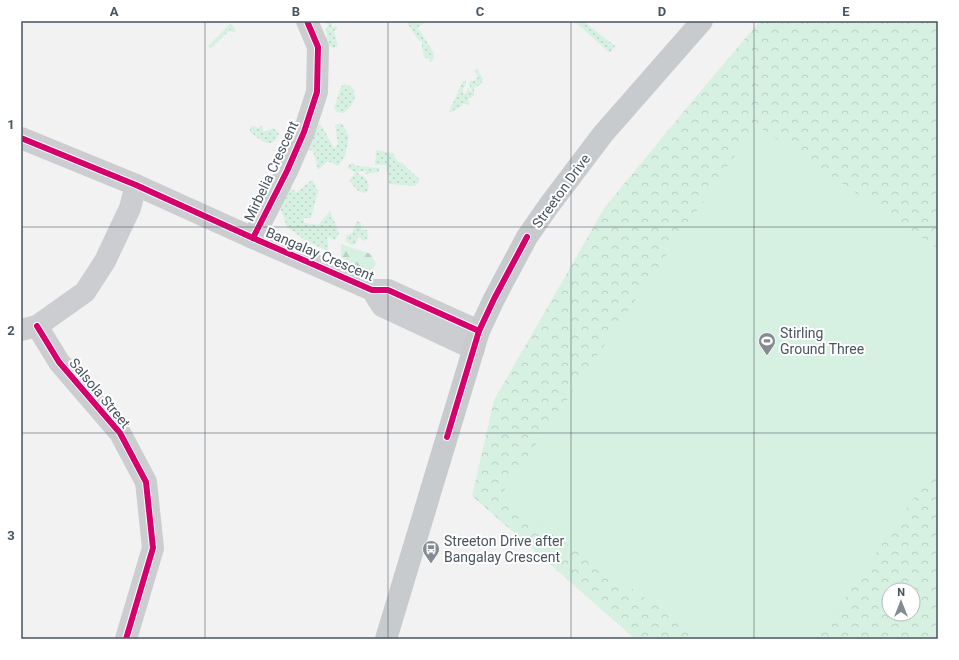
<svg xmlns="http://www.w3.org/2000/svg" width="959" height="660" font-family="Roboto,sans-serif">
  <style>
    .grass { fill: url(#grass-dots) }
    .forest { fill: url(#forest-firs) }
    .park { fill: url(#park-crowns); fill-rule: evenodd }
    .pitch { fill: #d6f1e2 }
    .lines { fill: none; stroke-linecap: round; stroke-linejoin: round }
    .minor { stroke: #cbcdd0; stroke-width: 22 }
    .major { stroke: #c8cbce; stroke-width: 22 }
    .cycleway-casing { stroke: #fff; stroke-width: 8 }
    .cycleway { stroke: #d6006c; stroke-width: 6 }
    .grid { fill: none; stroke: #48545f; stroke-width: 1; stroke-opacity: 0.55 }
    .labels { text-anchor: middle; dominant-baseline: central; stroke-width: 4; stroke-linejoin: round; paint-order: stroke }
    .street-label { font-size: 14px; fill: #48545f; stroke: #fff }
    .poi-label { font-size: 14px; fill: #48545f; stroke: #fff; text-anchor: start }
    .neatline { fill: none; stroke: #48545f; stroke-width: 1.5 }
    .grid-label { font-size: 13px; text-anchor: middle; font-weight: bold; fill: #48545f }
  </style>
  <defs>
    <pattern id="grass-dots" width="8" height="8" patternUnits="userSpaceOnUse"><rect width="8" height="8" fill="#d6f1e2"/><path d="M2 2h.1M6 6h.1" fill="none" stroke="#b9d1c4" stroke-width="1.8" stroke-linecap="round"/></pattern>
    <pattern id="forest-firs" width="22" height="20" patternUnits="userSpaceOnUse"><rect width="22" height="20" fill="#d6f1e2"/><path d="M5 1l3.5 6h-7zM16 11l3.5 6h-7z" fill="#b9d1c4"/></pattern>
    <pattern id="park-crowns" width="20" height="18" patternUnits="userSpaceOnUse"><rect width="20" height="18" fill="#d6f1e2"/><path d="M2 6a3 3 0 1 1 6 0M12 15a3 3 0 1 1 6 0" fill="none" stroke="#b9d1c4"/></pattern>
  </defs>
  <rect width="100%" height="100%" fill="#f2f2f2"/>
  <g class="grass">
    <polygon points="325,21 337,21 332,24 332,27 337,26 337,29 334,31 338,46 332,48 324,41 327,37 326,28 329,26"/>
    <polygon points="406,21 426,21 418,28 434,53 433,60 431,62 429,59 424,57 422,47 422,42 418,40"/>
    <polygon points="574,21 583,21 615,46 610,53"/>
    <polygon points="231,23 236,31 232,32 230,30 210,49 208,46"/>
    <polygon points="477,69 483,79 481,84 474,88 474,95 471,98 469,98 468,101 470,104 467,105 462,103 462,106 451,112 449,112 463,81 466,81 465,86 463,88 463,93 466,94 468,87 470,91 472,91 469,84 470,81 474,81 478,77 474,71"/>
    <path d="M345,84c17,5 9,23 -2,29 -5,0 -7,-1 -9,-6l2,-4 5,-16z"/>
    <polygon points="320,123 334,148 338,144 335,125 342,123 349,137 345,156 338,166 328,161 318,170 313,151 307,149"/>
    <path d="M252,126l7,2 1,-2h2l1,5h3l7,-3 6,5c-7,19 -18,7 -29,-1v-4z"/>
    <polygon points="376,150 393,153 397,161 402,163 420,180 415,186 389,184 386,165 375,165"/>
    <polygon points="353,163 357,166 379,168 379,172 366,174 366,171 359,171 358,174 366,178 369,186 367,192 363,193 357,190 349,180 354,175 355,172 348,168 349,164"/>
    <polygon points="312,180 318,191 311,218 304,218 304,223 318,225 330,211 339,233 335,240 327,237 329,252 305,240 287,227 280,207 290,188 297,192"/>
    <polygon points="357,221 361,223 361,229 367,230 368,235 367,239 363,241 358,236 356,244 351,245 346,241 346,236 352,233"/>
  </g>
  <polygon class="forest" points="341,244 371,254 376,264 370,273 341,257"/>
  <path class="park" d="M760,21h178v618h-303l-163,-143 22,-96 111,-193 94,-114zM889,590h24v24h-24z"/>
  <polygon class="pitch" points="756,125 938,249 938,463 817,639 705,639 499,498"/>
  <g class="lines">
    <g class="minor">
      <polyline points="21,138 136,185 253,238 372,290 388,290 479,331"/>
      <polyline points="253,238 287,171 304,132 317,92 318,47 307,21"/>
      <polyline points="372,290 382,306 474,349"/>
      <polyline points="37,326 59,362 120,433 146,482 153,548 126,639"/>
      <polyline points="21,330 37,326 85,292 105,261 130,208 136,185"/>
    </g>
    <polyline class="major" points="386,639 479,331 494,299 527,237 550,204 603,134 702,21"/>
    <defs>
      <g id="cycleway">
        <polyline points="21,138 136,185 253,238 372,290 388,290 479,331"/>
        <polyline points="253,238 287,171 304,132 317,92 318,47 307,21"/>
        <polyline points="37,326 59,362 120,433 146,482 153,548 126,639"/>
        <polyline points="447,437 479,331 494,299 527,237"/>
      </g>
    </defs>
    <use href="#cycleway" class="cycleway-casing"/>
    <use href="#cycleway" class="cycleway"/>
  </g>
  <path class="grid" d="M205,21v618M388,21v618M571,21v618M754,21v618M21,227h917M21,433h917"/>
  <defs>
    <symbol id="stadium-pin" viewBox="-11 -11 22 30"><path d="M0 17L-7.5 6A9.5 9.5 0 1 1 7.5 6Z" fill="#848b92" stroke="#fff"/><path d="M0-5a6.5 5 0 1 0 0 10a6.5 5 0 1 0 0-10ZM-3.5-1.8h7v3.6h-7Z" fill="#fff"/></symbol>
    <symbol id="bus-pin" viewBox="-11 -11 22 30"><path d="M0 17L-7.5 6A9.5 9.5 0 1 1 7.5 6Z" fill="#848b92" stroke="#fff"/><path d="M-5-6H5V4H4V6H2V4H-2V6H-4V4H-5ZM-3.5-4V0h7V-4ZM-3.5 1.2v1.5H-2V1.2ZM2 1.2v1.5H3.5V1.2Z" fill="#fff"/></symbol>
  </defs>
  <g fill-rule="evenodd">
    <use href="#stadium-pin" x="757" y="331" width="20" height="27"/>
    <use href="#bus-pin" x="421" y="539" width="20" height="27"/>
  </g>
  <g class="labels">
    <g class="street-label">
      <text transform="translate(271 171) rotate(-65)">Mirbelia Crescent</text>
      <text transform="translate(561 191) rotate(-54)">Streeton Drive</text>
      <text transform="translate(320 254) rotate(23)">Bangalay Crescent</text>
      <text transform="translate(100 393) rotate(50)">Salsola Street</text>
    </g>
    <g class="poi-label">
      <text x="780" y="333">Stirling<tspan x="780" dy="16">Ground Three</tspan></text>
      <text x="444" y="541">Streeton Drive after<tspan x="444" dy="16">Bangalay Crescent</tspan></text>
    </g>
  </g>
  <rect width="959" height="660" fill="none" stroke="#ffffff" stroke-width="44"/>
  <g transform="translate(901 602)"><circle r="19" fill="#ffffff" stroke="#b6bbbf"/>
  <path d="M0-3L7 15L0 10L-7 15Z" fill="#848b92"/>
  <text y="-6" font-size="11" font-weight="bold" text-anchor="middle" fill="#48545f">N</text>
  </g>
  <rect x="22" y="22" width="915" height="616" class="neatline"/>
  <g class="grid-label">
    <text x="114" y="16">A</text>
    <text x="296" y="16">B</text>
    <text x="480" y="16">C</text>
    <text x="662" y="16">D</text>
    <text x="846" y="16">E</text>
    <text x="11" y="129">1</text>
    <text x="11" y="335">2</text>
    <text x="11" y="540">3</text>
  </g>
</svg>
